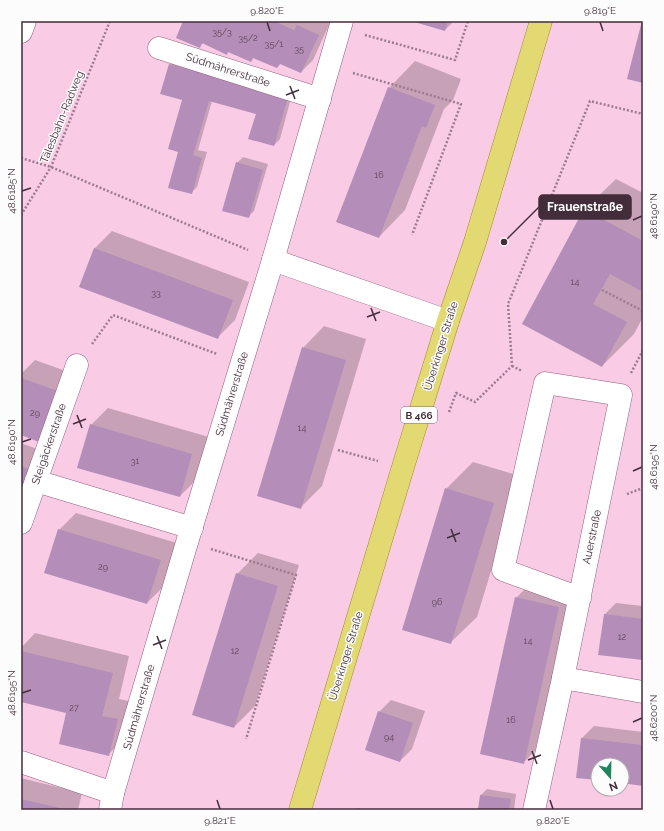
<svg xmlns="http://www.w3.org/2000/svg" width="664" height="831" font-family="Raleway,sans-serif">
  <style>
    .shadow { fill: #0003 }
    .building { fill: #b48db8 }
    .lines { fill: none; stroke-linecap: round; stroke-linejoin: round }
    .minor-casing { stroke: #915f7d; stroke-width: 23 }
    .major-casing { stroke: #9f8d22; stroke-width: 23 }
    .path { stroke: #9d7b8e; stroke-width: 2.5; stroke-dasharray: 2 2; stroke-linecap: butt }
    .minor { stroke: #fff; stroke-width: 22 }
    .major { stroke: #e3d973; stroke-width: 22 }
    .ticks { fill: none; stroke: #432d3a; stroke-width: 1.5 }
    .labels { text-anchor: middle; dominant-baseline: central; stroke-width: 3; stroke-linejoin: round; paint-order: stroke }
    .number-label { font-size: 9px; fill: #5f455a }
    .shield { fill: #fcfcfc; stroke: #7a6b74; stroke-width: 1 }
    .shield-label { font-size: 10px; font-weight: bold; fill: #432d3a }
    .street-label { font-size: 11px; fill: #432d3a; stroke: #fcfcfc }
    .leader { fill: none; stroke: #432d3a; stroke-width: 1.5 }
    .callout-dot { fill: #432d3a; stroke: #fcfcfc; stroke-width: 1.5 }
    .callout { fill: #432d3a; stroke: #432d3a; stroke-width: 1.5 }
    .callout-label { font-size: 12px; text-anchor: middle; font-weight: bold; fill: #fff }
    .neatline { fill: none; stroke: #432d3a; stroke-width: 1.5 }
    .ticks-label { font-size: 10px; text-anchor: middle; fill: #432d3a }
  </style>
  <rect width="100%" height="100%" fill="#f9cbe5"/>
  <g class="shadow">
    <polygon points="184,21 326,21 330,23 313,60 301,72 281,63 277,67 254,57 251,61 229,51 227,53 203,43 199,47"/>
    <polygon points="413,21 454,21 445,30"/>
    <polygon points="176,59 293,91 280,139 274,145 257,113 212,101 198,150 207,152 197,187 191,193 179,152 184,99 170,65"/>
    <polygon points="415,61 461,79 453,100 444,109 405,210 379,237 389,88"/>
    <polygon points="243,157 268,164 254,211 248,217 237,163"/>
    <polygon points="616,179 643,193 643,317 634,334 602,366 524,324 584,210"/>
    <polygon points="112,231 249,282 235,320 218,337 80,287 95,248"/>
    <polygon points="324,326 366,339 322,486 300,508 303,348"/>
    <polygon points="35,360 74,374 21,434 21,374"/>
    <polygon points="108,408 209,437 197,479 180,496 91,425"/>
    <polygon points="21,443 45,452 21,509"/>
    <polygon points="473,462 520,476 477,617 450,643 446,489"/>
    <polygon points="76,513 177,543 164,586 147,603 59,530"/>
    <polygon points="258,553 299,565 255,706 234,727 237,574"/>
    <polygon points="528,586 571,595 535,751 523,763 516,598"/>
    <polygon points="616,603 643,606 643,659 604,615"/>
    <polygon points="35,633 129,656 119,699 134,702 125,738 108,755 68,713 21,701 21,648"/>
    <polygon points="391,700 425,711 412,749 400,761 379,712"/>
    <polygon points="594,726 643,732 643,785 622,782 622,765 598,765 598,779 577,777 582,738"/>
    <polygon points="21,778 82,793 78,810 21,810"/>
    <polygon points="487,789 516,794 514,810 479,810 481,795"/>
    <polygon points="357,808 366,810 355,810"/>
  </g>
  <g class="building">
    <polygon points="183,21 261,21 268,24 269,21 274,21 294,30 297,25 319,35 301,73 280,64 277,68 253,58 251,62 228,52 227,55 202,43 200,48 176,38"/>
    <polygon points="411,21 448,21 445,31"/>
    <polygon points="642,21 643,21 643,83 627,79"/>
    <polygon points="169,64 288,97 274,146 248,139 256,114 209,101 193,155 202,158 192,194 168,188 178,152 168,149 182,100 160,94"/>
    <polygon points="388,87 435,105 426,128 422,126 379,238 336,222"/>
    <polygon points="236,162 263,170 249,218 222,211"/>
    <polygon points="584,209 643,241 643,292 610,274 593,304 627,322 602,367 522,324"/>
    <polygon points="94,248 233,300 218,339 79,287"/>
    <polygon points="302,347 346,360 301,509 257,496"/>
    <polygon points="21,378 58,391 39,442 21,435"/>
    <polygon points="90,424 192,454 180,497 77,468"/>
    <polygon points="21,466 29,469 21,491"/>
    <polygon points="445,488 494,503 451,644 402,630"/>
    <polygon points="58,529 161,560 147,604 44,573"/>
    <polygon points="236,573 278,586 234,728 192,715"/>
    <polygon points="515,597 559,607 524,764 480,754"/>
    <polygon points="604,614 643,619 643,660 598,655"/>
    <polygon points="21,651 113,673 102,716 118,719 109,756 59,744 66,713 21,702"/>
    <polygon points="378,711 413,723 400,762 365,750"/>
    <polygon points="581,738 643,745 643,786 622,783 622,765 598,765 598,780 576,778"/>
    <polygon points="480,795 511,799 509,810 478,810"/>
    <polygon points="21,799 64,809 64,810 21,810"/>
  </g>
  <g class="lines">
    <defs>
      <g id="minor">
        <polyline points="21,32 25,21"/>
        <polyline points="159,48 320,99"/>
        <polyline points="273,260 448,321"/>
        <polyline points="36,481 192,528"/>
        <polyline points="21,523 77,365"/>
        <polyline points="563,678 621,395 545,383 503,570 580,598"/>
        <polyline points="21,762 113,793"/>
        <polyline points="110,810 113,793 185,549 273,260 342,21"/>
        <polyline points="534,810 563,678 643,692"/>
      </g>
      <polyline id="major" points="300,810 403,467 448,321 475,242 541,21"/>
    </defs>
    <use href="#minor" class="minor-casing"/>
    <use href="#major" class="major-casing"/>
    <g class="path">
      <polyline points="365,35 455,60 468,21"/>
      <polyline points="353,73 461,104 412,235"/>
      <polyline points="21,158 51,167 248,250"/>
      <polyline points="21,215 51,167 110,21"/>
      <polyline points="602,290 643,311"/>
      <polyline points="92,344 113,315 217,354"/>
      <polyline points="512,366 522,371"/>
      <polyline points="631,373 643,350"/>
      <polyline points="449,412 456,393 475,402 512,366 508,304 590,101 643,114"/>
      <polyline points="338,450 378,461"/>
      <polyline points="627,494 643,488"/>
      <polyline points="211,549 296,575 246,739"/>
    </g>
    <use href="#minor" class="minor"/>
    <use href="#major" class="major"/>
  </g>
  <path class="ticks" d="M267,22l3,9M600,22l3,9M290,86l5,13M286,95l13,-5M22,191l9,-3M633,220l9,-4M371,308l5,13M367,317l13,-5M77,415l5,13M73,424l13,-5M22,442l9,-3M633,471l9,-4M451,529l5,13M447,538l13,-5M157,636l5,13M153,645l13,-5M22,693l9,-3M633,722l9,-4M532,751l5,13M528,760l13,-5M217,800l3,9M550,800l3,9"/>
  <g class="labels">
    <g class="number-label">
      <text x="222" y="32">35/3</text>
      <text x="248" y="38">35/2</text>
      <text x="274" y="44">35/1</text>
      <text x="299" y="49">35</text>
      <text x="379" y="175">16</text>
      <text x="575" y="282">14</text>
      <text x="156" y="293">33</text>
      <text x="35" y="413">29</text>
      <text x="302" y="428">14</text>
      <text x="135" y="461">31</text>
      <text x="103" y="567">29</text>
      <text x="437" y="602">96</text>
      <text x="622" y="637">12</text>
      <text x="528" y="641">14</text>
      <text x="235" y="651">12</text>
      <text x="74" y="708">27</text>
      <text x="511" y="720">16</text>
      <text x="389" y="737">94</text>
    </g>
    <rect class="shield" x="401" y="407" width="36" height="16" rx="3"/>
    <g class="shield-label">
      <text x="419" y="415">B 466</text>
    </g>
    <g class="street-label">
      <text transform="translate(228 70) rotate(18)">Südmährerstraße</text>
      <text transform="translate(62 117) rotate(-68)">Tälesbahn-Radweg</text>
      <text transform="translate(441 346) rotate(-73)">Überkinger Straße</text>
      <text transform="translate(232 394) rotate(-73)">Südmährerstraße</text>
      <text transform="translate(49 444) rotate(-71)">Steigäckerstraße</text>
      <text transform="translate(592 537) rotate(-78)">Auerstraße</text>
      <text transform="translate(346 656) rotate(-73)">Überkinger Straße</text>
      <text transform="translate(139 707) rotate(-74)">Südmährerstraße</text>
    </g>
  </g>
  <path class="leader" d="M504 242L539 207"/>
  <circle class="callout-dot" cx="504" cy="242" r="4"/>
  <rect class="callout" x="539" y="195" width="92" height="24" rx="4"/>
  <g class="callout-label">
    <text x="585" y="211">Frauenstraße</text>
  </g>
  <rect width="664" height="831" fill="none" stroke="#fcfcfc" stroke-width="44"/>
  <g transform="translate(610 777) rotate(160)"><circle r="19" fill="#fcfcfc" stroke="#b2a9ae"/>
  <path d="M0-3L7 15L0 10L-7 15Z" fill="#1f855f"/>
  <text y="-6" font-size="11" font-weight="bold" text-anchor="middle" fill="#432d3a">N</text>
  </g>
  <rect x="22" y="22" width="620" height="787" class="neatline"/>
  <g class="ticks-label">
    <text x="267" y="14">9.820°E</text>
    <text x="600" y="14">9.819°E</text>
    <text transform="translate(11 191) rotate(-90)" y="4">48.6185°N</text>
    <text transform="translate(653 216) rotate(-90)" y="4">48.6190°N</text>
    <text transform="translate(11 442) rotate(-90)" y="4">48.6190°N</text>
    <text transform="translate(653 467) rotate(-90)" y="4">48.6195°N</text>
    <text transform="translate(11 693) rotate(-90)" y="4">48.6195°N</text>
    <text transform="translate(653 718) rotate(-90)" y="4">48.6200°N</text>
    <text x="220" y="824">9.821°E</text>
    <text x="553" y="824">9.820°E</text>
  </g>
</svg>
